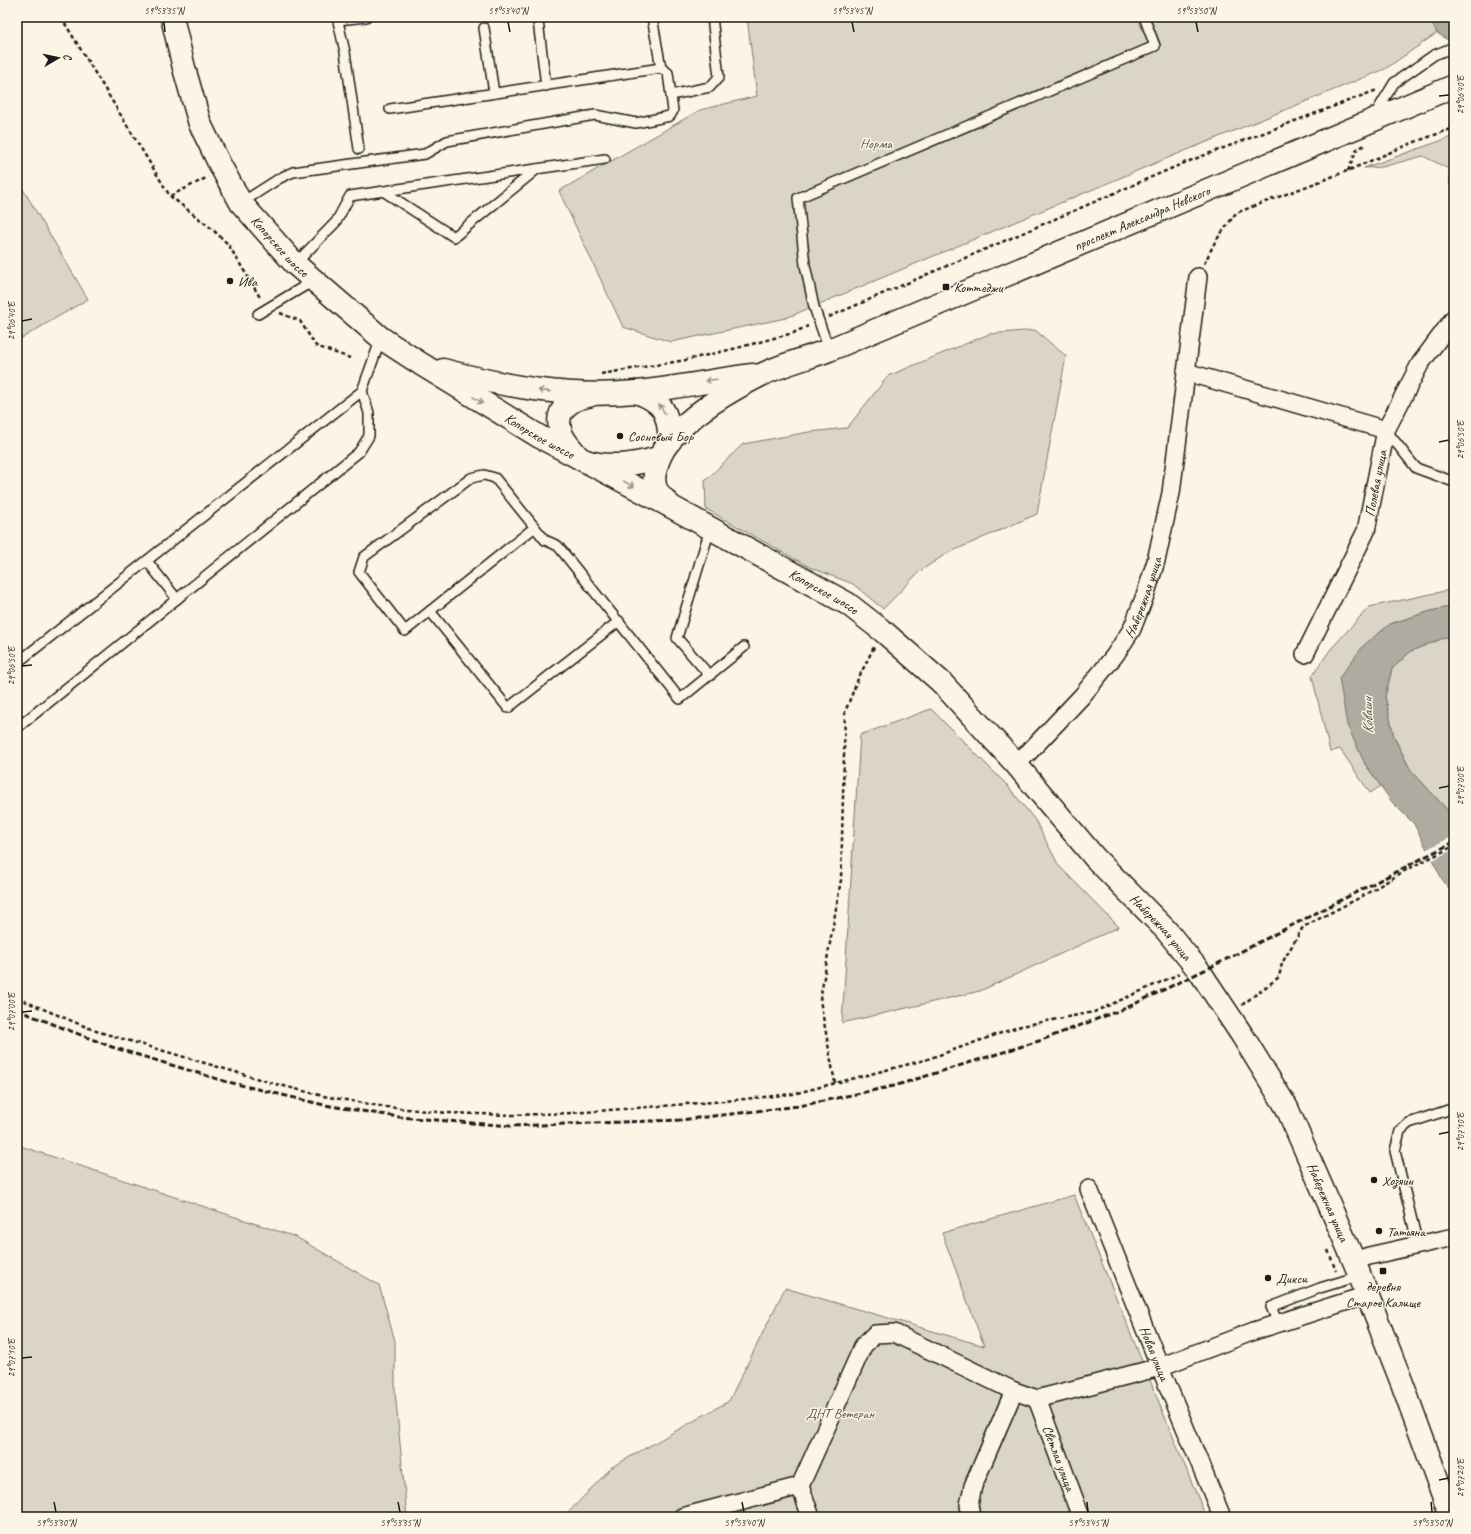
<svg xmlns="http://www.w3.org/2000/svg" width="1471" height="1534" font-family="Caveat,sans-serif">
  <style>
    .green { fill: #dbd5c8; stroke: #7c7872 }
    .water { fill: #b0aba1; stroke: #75726c }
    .pier { fill: #fcf5e5 }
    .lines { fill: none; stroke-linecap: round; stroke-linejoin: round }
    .service-casing { stroke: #1c1c1c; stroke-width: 12 }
    .minor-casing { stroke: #1c1c1c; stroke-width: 20 }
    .secondary-casing { stroke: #1c1c1c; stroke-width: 25 }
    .path { stroke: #1c1c1c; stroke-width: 2.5; stroke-dasharray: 4 3; stroke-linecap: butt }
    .service { stroke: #fcf5e5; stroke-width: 9 }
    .minor { stroke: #fcf5e5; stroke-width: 17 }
    .secondary { stroke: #fcf5e5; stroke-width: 22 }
    .rail { stroke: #1c1c1c; stroke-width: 3; stroke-dasharray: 6 3; stroke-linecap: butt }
    .oneway { stroke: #97938b }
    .ticks { fill: none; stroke: #1c1c1c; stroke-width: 1.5 }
    .poi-dot { fill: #1c1c1c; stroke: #fcf5e5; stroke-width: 1.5 }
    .labels { text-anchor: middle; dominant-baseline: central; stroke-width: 3; stroke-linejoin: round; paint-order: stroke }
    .park-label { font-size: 14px; fill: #555450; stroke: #fcf5e5 }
    .street-label { font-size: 14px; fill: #1c1c1c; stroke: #fcf5e5 }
    .poi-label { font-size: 14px; fill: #1c1c1c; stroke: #fcf5e5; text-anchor: start }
    .water-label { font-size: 15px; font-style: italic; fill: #575551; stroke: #fcf5e5 }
    .neatline { fill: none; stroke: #1c1c1c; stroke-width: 1.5 }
    .ticks-label { font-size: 10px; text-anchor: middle; fill: #1c1c1c }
  </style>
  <rect width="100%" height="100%" fill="#fcf5e5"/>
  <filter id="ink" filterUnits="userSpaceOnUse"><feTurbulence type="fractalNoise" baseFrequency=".025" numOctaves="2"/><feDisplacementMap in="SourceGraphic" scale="8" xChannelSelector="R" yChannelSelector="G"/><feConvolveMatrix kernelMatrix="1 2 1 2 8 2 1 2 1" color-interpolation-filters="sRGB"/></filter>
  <g filter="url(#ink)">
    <g class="green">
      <polygon points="747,17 1429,17 1437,33 1385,69 1158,162 786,318 671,342 623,327 559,191 700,110 757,96"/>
      <polygon points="1454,136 1454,185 1450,187 1449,169 1423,156 1382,167 1364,168"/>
      <polygon points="17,179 88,299 17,341"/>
      <polygon points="1035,330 1066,356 1037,514 946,554 920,571 883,609 853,584 809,567 706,509 705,481 743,444 809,432 847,428 888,376 989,334"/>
      <polygon points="1454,589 1454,606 1431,611 1390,624 1365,764 1381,786 1370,793 1340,749 1330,752 1312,676 1330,650 1369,607"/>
      <polygon points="1454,634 1454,821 1449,812 1410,769 1394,737 1385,696 1392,669 1411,651"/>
      <polygon points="931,709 1007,785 1035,820 1059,866 1119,927 980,991 842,1023 860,735"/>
      <polygon points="17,1145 296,1237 379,1285 395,1341 395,1391 407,1517 17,1517"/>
      <polygon points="1074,1195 1206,1517 564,1517 612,1467 729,1401 785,1288 984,1346 942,1233"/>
    </g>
    <g class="water">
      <polygon points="1429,17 1454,17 1454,44 1437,33"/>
      <polygon points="1454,606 1454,634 1411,651 1392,669 1385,696 1394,737 1410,769 1449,812 1454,824 1454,895 1442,879 1414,824 1392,802 1365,764 1347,725 1339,678 1364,645 1390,624 1431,611"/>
    </g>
    <polygon class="pier" points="1454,836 1454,849 1431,861 1425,850"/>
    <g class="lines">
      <defs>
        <g id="service">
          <polyline points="337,17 345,52 359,149"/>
          <polyline points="338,20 366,17"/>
          <polyline points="538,21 546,86"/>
          <polyline points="484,28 494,93"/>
          <polyline points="671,95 710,87 719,77 712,17"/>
          <polyline points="390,109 661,68"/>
          <polyline points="1374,116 1394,83 1434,55 1454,47"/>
          <polyline points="383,191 454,237 537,169"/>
          <polyline points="241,203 280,178 293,172 425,154 447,141 595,115 636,123 670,116 673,111 668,73 661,68 652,17"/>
          <polyline points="295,264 336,222 350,196 605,159"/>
          <polyline points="258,314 313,281"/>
          <polyline points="829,350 814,307 805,265 798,198 1155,46 1144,17"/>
          <polyline points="1386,430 1416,468 1454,482"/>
          <polyline points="535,527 405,631 359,572 364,557 471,478 484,475 495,478 545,540 558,546 680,699 744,647"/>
          <polyline points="147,561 177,599"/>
          <polyline points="430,611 508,708 619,621"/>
          <polyline points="17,663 362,391 381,338"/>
          <polyline points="710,676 677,638 710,529"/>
          <polyline points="17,728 359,452 369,436 369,413 362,391"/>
          <polyline points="1418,1245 1395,1151 1400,1131 1409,1123 1454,1108"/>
          <polyline points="1278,1323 1271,1307 1320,1288 1359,1276"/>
        </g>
        <g id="minor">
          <polyline points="1186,372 1386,430"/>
          <path id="s1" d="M1305,654l61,-123 20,-101 34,-66 34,-46"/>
          <path id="s2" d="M1015,763l13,-10 54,-57 33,-41 17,-26 14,-36 10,-32 15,-68 27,-216"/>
          <path id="s3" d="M1089,1189l71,178 62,150"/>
          <polyline points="1354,1261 1369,1256 1454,1237"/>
          <path id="s4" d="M1037,1399l44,118"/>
          <polyline points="800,1486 811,1517"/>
          <polyline points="682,1517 800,1486 863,1346 875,1334 894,1333 1014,1391 1037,1399 1160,1367 1254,1331 1367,1295"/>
          <polyline points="971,1517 969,1505 973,1486 1014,1391"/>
        </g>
        <g id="secondary">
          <path id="s5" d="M172,17l12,51 16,56 20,41 21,38 54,61 86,74 40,26 119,73 130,69 178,98 36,28 57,50 74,81 80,95 71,72 34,42 42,63 45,73 67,153 48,122 49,134"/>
          <path d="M443,370c64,17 126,28 193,22 39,-4 78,-12 117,-17"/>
          <path d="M636,392c28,10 32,20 34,49"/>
          <path d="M591,395c-6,2 -13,3 -18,6 -20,11 -16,31 -3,46 4,4 8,11 13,13 25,9 51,5 75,-2"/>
          <path id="s6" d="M670,506c-4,-6 -11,-11 -14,-17 -2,-6 -2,-15 0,-21 10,-42 71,-76 107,-94 21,-10 45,-16 66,-24l625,-264"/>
        </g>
      </defs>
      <use href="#service" class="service-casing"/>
      <use href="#minor" class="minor-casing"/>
      <use href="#secondary" class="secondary-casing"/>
      <g class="path">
        <polyline points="61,17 170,196 208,177"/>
        <polyline points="1348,171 1357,149 1365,145"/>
        <polyline points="170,196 211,228 228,244 261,299"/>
        <polyline points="1204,264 1215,242 1236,213 1347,171 1412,143 1454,128"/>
        <polyline points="280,313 300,321 316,346 350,358"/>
        <polyline points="829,317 1184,163 1377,90"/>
        <polyline points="601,374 686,360 737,348 793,333 808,326"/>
        <polyline points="17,998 96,1031 276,1084 323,1096 386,1107 448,1113 512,1115 572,1113 725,1101 793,1094 925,1060 1021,1026 1094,1012 1179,974"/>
        <polyline points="1242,1005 1279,977 1282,963 1303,927 1361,897 1406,870 1454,846"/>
        <polyline points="835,1083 820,1000 841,880 845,712 858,679 874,647"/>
        <polyline points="1328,1250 1336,1271"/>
      </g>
      <use href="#service" class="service"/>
      <use href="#minor" class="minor"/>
      <use href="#secondary" class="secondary"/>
      <polyline class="rail" points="17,1010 112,1047 224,1081 324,1105 399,1117 510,1126 680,1120 799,1106 894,1086 1039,1041 1126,1008 1215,965 1454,842"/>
    </g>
    <defs><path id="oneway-shaft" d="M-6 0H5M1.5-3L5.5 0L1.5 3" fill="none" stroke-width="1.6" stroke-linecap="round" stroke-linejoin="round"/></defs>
    <g class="oneway">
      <use href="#oneway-shaft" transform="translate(711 380) rotate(173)"/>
      <use href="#oneway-shaft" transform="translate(544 391) rotate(-174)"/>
      <use href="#oneway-shaft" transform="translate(478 400) rotate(32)"/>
      <use href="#oneway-shaft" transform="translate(662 409) rotate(-123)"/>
      <use href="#oneway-shaft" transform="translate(629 484) rotate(28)"/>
    </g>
  </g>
  <path class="ticks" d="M164,22l1,10M508,22l2,10M852,22l2,10M1196,22l2,10M1439,96l10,-1M22,321l10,-2M1439,442l10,-2M22,666l10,-1M1439,788l10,-2M22,1012l10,-1M1439,1134l10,-2M22,1358l10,-1M1439,1480l10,-2M54,1502l2,10M398,1502l2,10M742,1502l2,10M1087,1502l1,10M1431,1502l1,10"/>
  <g class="poi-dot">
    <circle cx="230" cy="281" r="4"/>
    <rect x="942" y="283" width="8" height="8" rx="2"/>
    <circle cx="620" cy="436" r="4"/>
    <circle cx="1374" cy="1180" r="4"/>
    <circle cx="1379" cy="1231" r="4"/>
    <rect x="1379" y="1267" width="8" height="8" rx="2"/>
    <circle cx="1268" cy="1278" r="4"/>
  </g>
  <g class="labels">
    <g class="park-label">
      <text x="876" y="143">Норма</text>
      <text x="840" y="1413">ДНТ Ветеран</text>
    </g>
    <g class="street-label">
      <text stroke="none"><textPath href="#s6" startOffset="599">проспект Александра Невского</textPath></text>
      <text stroke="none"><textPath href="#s5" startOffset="258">Копорское шоссе</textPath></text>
      <text stroke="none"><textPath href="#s5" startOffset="581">Копорское шоссе</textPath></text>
      <text stroke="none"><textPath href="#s1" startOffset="186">Полевая улица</textPath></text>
      <text stroke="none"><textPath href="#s5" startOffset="905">Копорское шоссе</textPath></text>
      <text stroke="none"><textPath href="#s2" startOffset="212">Набережная улица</textPath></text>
      <text stroke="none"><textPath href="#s5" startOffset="1383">Набережная улица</textPath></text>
      <text stroke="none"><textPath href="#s5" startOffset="1707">Набережная улица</textPath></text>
      <text stroke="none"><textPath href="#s3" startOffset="177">Новая улица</textPath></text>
      <text stroke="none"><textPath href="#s4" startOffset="63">Светлая улица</textPath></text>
    </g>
    <g class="poi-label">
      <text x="238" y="281">Ива</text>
      <text x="954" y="287">Коттеджи</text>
      <text x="628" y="436">Сосновый Бор</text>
      <text x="1382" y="1180">Хозяин</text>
      <text x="1387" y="1231">Татьяна</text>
      <text x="1276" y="1278">Дикси</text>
      <text x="1383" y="1286" text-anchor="middle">деревня<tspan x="1383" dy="16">Старое Калище</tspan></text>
    </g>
    <g class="water-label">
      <text transform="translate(1368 716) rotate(-92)">Коваши</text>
    </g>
  </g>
  <rect width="1471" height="1534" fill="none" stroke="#fcf5e5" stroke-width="44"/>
  <g transform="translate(58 58) rotate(81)" stroke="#fcf5e5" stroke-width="3" paint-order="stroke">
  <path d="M0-3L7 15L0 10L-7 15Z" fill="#1c1c1c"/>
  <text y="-6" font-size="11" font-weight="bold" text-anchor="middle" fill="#1c1c1c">С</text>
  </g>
  <rect x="22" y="22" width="1427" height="1490" class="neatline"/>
  <g class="ticks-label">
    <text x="164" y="14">59°53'35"N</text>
    <text x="508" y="14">59°53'40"N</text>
    <text x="852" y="14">59°53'45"N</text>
    <text x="1196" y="14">59°53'50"N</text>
    <text transform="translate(1460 95) rotate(-90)" y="4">29°06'40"E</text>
    <text transform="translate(11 321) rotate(-90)" y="4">29°06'40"E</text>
    <text transform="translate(1460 440) rotate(-90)" y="4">29°06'50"E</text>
    <text transform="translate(11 666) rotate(-90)" y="4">29°06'50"E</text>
    <text transform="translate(1460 786) rotate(-90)" y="4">29°07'00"E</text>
    <text transform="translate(11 1012) rotate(-90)" y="4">29°07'00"E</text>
    <text transform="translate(1460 1132) rotate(-90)" y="4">29°07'10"E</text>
    <text transform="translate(11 1358) rotate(-90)" y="4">29°07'10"E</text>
    <text transform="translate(1460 1478) rotate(-90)" y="4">29°07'20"E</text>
    <text x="56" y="1526">59°53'30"N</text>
    <text x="400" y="1526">59°53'35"N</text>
    <text x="744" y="1526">59°53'40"N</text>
    <text x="1088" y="1526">59°53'45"N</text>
    <text x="1432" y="1526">59°53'50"N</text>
  </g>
</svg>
